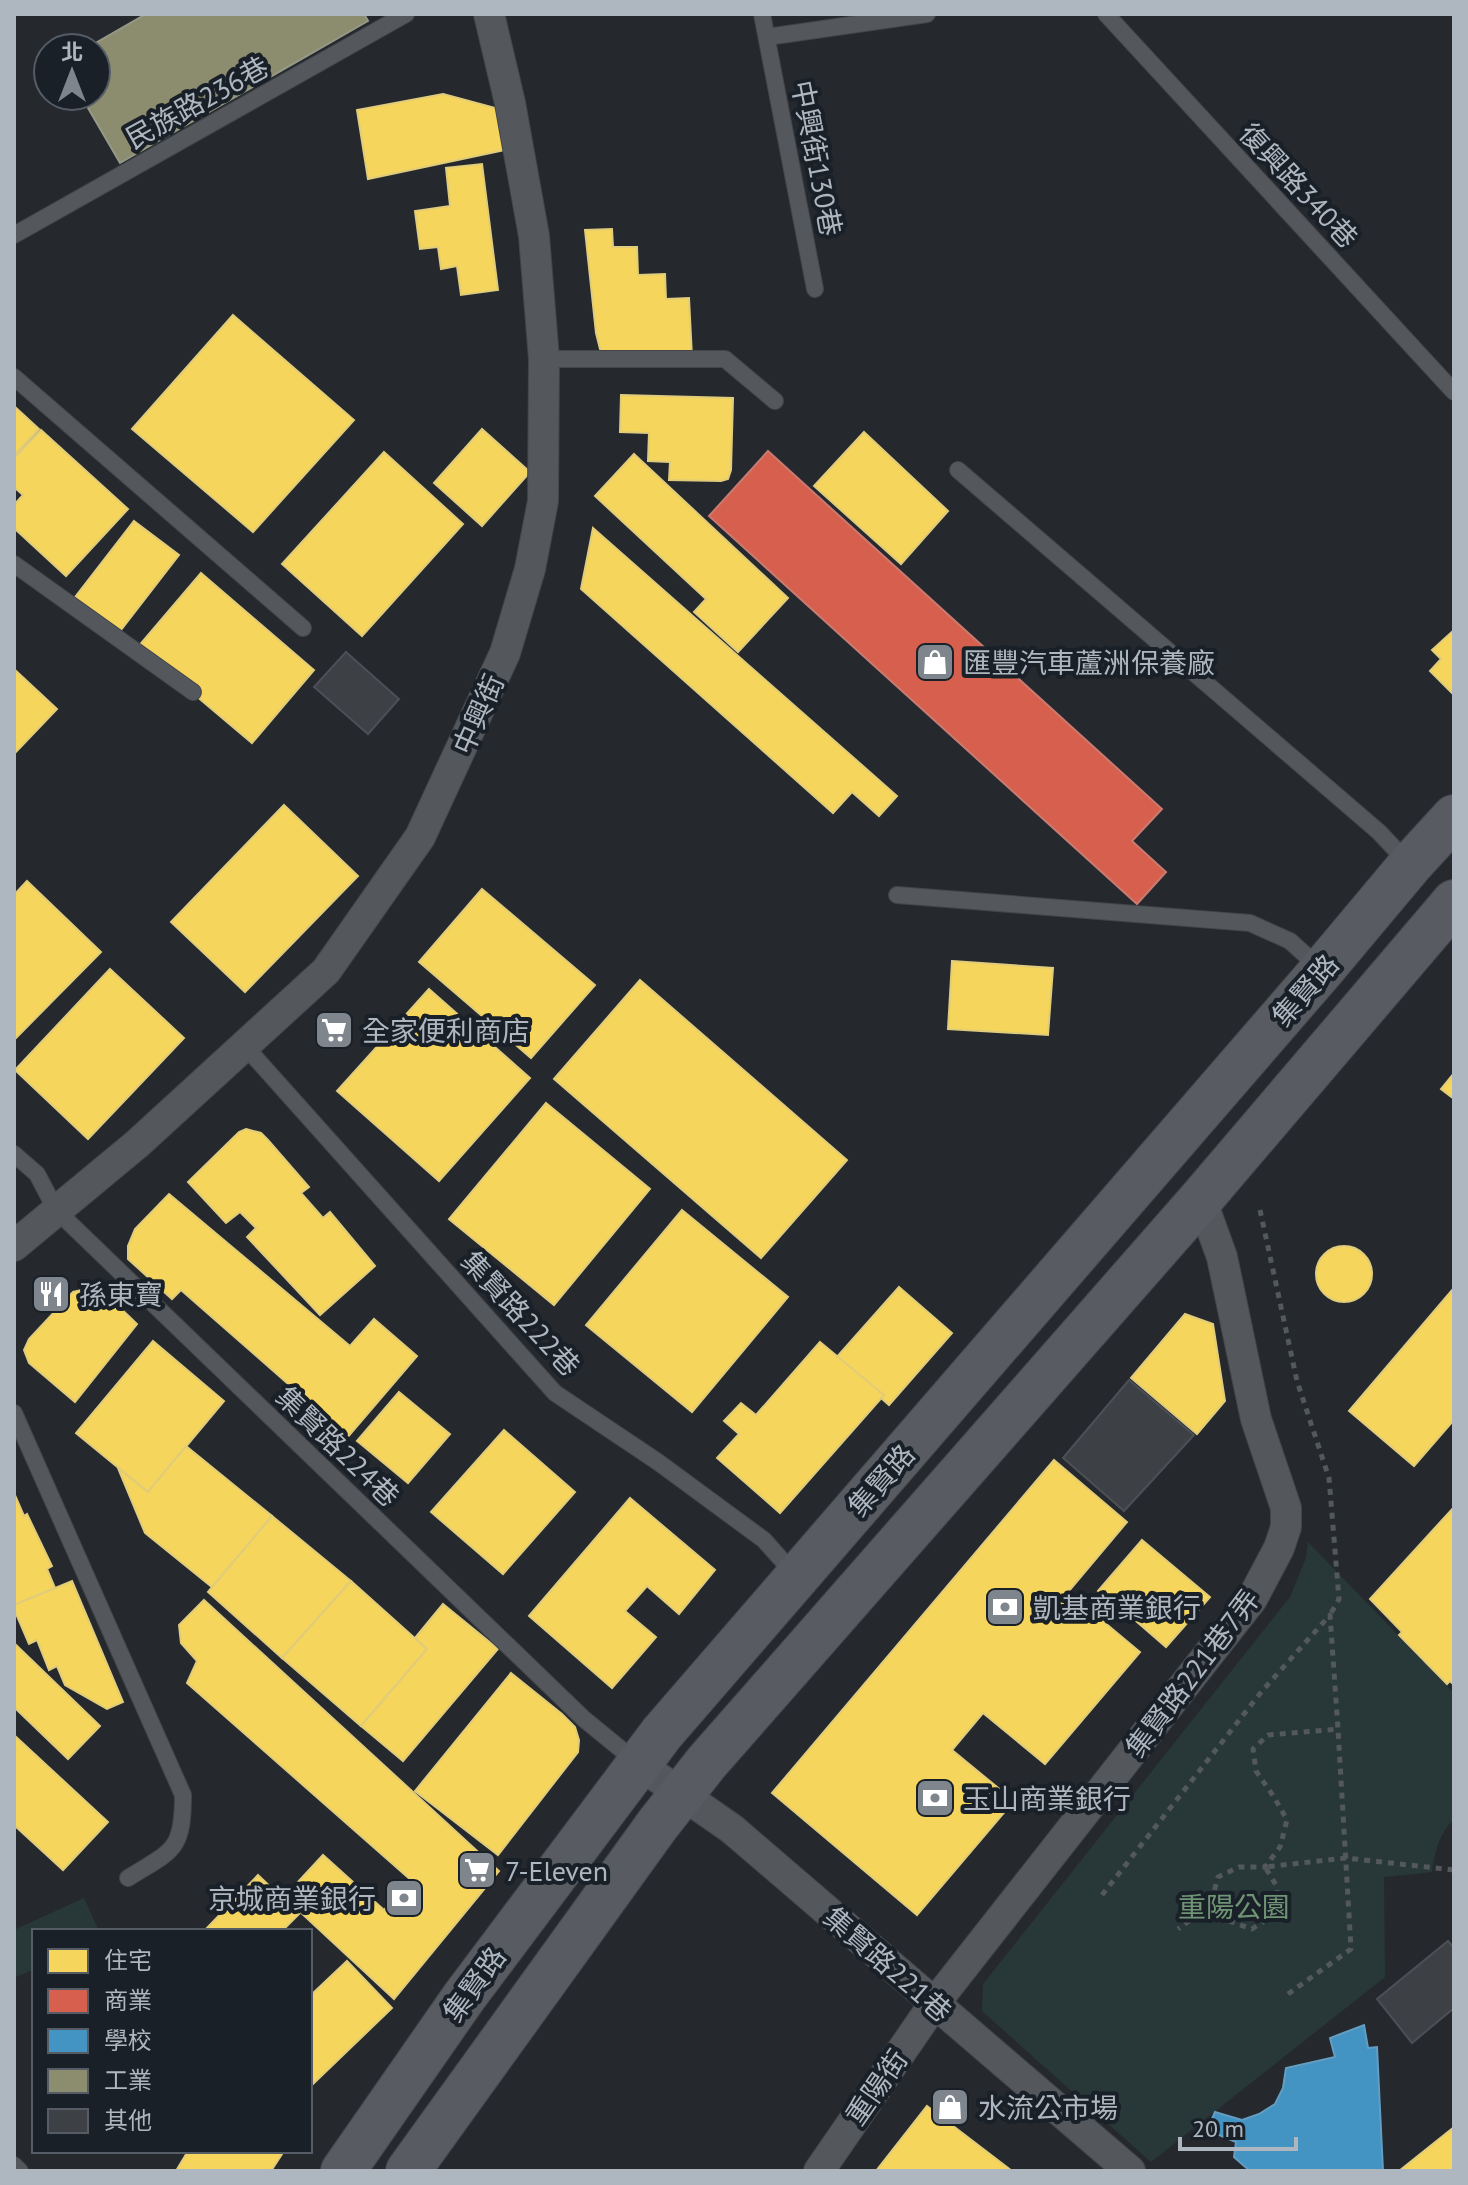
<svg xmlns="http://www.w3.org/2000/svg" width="1468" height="2185" font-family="'PT Sans','Noto Sans TC',sans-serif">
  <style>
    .green { fill: #283838 }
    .homes { fill: #f6d55c; stroke: #e0cc7a; stroke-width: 2 }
    .shops { fill: #d6604d; stroke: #ca7a70; stroke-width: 2 }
    .schools { fill: #4393c3; stroke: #639ec2; stroke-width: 2 }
    .industry { fill: #8c8c6e; stroke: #969987; stroke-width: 2 }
    .building { fill: #3d4145; stroke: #4c5056; stroke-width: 2 }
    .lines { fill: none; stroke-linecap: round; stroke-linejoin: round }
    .service-casing { stroke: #424549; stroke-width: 18 }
    .minor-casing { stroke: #424549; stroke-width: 32 }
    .secondary-casing { stroke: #424549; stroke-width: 46 }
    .path { stroke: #53585b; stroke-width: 5; stroke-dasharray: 6 6; stroke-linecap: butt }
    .service { stroke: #54585d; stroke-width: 16 }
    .minor { stroke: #54585d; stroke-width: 30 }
    .secondary { stroke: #585c62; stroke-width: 44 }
    .labels { text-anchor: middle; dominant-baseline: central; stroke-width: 8; stroke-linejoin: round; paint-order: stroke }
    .street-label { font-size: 28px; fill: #aeb6c0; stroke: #192028 }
    .poi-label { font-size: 28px; fill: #aeb6c0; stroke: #192028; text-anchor: start }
    .park-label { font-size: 28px; fill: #709376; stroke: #192028 }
  </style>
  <rect width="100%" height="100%" fill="#25292e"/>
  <g class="green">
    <path d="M1308,1542l146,151v126c-14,13 -20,34 -22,53l-48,5 1,100 -234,185 -169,-151 1,-27 307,-387 16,-39z"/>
    <polygon points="84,1898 99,1931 34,1931 34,1969 14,1978 14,1930"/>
  </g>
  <g class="homes">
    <polygon points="443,94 499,109 505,150 368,179 357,110"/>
    <polygon points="482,164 498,290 461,295 457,266 441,269 438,247 420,249 415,211 450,206 446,168"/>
    <polygon points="612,229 613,247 637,247 638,275 665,274 666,299 689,298 692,357 605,354 600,349 596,333 585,230"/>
    <polygon points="233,315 354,420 253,532 132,429"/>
    <polygon points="621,395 733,398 731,470 728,479 721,481 669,480 670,462 648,461 649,433 620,432"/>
    <polygon points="14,406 39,429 14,456"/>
    <polygon points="482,429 530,472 482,526 434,483"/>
    <polygon points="41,430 128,509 66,576 14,528 14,505 23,495 14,487 14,458"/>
    <polygon points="864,432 948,511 901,564 814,486"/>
    <polygon points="384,452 463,524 362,636 282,564"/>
    <polygon points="634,454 788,598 738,652 694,612 706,599 595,496"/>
    <polygon points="134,521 179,555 117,635 72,601"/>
    <polygon points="593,528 897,796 879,816 852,792 833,813 581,589"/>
    <polygon points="201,573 314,670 252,743 138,647"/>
    <polygon points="1454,630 1454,695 1430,671 1441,659 1432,650"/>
    <polygon points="14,669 57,709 14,754"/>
    <polygon points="284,805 358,876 245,992 171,922"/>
    <polygon points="27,881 101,952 14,1040 14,895"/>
    <polygon points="482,889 595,985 531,1058 419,962"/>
    <polygon points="952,961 1053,968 1048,1035 948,1029"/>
    <polygon points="110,969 184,1038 88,1139 15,1070"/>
    <polygon points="640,980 847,1160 761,1258 554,1079"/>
    <polygon points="429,989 530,1078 439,1181 337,1091"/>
    <polygon points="1454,1073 1454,1099 1441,1089"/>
    <polygon points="546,1103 650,1189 554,1305 449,1219"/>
    <polygon points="246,1129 261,1133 268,1140 309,1187 301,1193 323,1218 330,1212 375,1266 320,1315 247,1237 256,1228 240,1212 226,1223 188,1182 239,1132"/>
    <polygon points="169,1194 350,1346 374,1319 417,1356 340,1446 293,1407 303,1397 181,1290 172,1299 128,1259 128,1246 135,1229"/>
    <polygon points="682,1210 788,1297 692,1412 586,1325"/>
    <circle cx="1344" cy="1274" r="28"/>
    <polygon points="899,1287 952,1333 889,1405 836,1358"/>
    <polygon points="86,1289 96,1289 108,1296 137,1324 75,1402 29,1363 24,1350 29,1339 73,1292"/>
    <polygon points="1453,1289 1454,1420 1414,1466 1349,1411"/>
    <polygon points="1185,1314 1213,1324 1225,1401 1197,1434 1131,1378"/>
    <polygon points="153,1341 224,1401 148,1492 76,1433"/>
    <polygon points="820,1342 884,1395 780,1513 717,1458 739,1434 724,1421 741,1403 756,1415"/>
    <polygon points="399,1392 450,1434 408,1483 357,1441"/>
    <polygon points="504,1430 575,1492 503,1574 431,1512"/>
    <polygon points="186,1446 272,1516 212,1587 145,1533 118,1468 148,1492"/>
    <polygon points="1054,1460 1127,1522 1068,1592 1140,1652 1045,1764 983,1713 952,1750 1014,1801 917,1915 772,1793"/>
    <polygon points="14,1493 24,1516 27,1514 52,1566 47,1569 55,1588 14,1605"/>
    <polygon points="630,1498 715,1570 679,1614 647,1586 625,1611 656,1637 612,1688 529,1616"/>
    <polygon points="1454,1507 1454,1685 1450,1681 1447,1684 1399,1635 1402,1632 1370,1599"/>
    <polygon points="272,1516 351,1581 282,1658 208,1592"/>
    <polygon points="1142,1540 1210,1597 1166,1647 1106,1595 1105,1597 1098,1591"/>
    <polygon points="72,1581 123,1702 107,1709 65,1685 57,1666 49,1670 37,1640 29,1644 14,1609 14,1605"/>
    <polygon points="351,1581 427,1649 361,1726 282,1658"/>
    <polygon points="204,1600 499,1871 394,1999 284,1897 323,1855 384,1910 412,1881 187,1683 197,1661 181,1643 179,1625"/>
    <polygon points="443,1604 498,1649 403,1761 361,1726 427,1649 415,1638"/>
    <polygon points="14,1643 100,1726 68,1759 14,1707"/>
    <polygon points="511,1673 562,1714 575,1727 579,1740 578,1752 498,1855 415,1791"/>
    <polygon points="14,1735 108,1822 63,1870 14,1825"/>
    <polygon points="258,1875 299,1914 282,1931 204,1931"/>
    <polygon points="347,1961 392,2008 313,2084 310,2080 310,1996"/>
    <polygon points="927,2106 1012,2171 876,2171"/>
    <polygon points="1454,2127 1454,2171 1399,2171"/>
    <polygon points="188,2151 284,2151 271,2171 176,2171"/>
  </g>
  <polygon class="shops" points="768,451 1162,809 1132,841 1166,872 1137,904 709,516"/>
  <polygon class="schools" points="1364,2025 1368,2048 1377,2047 1383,2171 1250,2171 1234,2157 1236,2142 1207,2130 1215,2112 1242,2120 1259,2114 1275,2104 1283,2088 1286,2068 1335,2057 1330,2038"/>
  <polygon class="industry" points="146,14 364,14 368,21 120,163 81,96 96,96 96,48 87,48"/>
  <g class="building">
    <polygon points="346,652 399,699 368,734 314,687"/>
    <polygon points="1129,1380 1194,1435 1124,1511 1063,1458"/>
    <polygon points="1448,1941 1454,1948 1454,2008 1412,2043 1377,1999"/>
  </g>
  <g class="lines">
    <defs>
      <g id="service">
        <polyline points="762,14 815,289"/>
        <polyline points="1106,14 1454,392"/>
        <polyline points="767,37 927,14"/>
        <polyline points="14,235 406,14"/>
        <polyline points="544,359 725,359 775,401"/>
        <polyline points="14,377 303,628"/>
        <polyline points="958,470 1379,832 1409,864"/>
        <polyline points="14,564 193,692"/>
        <polyline points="897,895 1250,923 1290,941 1321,969"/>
        <polyline points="243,1044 555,1393 658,1462 764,1540 796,1576"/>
        <polyline points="14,1154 37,1174 56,1210 584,1719 639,1764"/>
        <path d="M14,1413l169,382c0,56 -10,55 -55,83"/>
        <polyline points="14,2165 20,2171"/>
      </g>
      <g id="minor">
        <polyline points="14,1246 137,1144 326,971 420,837 505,653 530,569 543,501 544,359 534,236 510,103 489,14"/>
        <polyline points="640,1765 732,1829 1130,2171"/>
        <polyline points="819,2171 934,2004 1252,1599 1279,1548 1286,1527 1286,1508 1256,1419 1222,1257 1201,1199"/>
      </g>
      <g id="secondary">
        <polyline points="343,2171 464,1997 662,1733 1322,970 1410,865 1454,817"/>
        <polyline points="408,2171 658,1824 707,1762 1201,1199 1454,902"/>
      </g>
    </defs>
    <use href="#service" class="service-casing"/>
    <use href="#minor" class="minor-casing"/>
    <use href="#secondary" class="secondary-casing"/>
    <g class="path">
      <polyline points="1260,1210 1297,1381 1329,1478 1339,1599 1330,1615"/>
      <polyline points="1102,1895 1262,1691 1330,1615 1338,1729 1268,1735 1253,1749 1256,1771 1274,1797 1287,1820 1280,1847 1265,1867 1239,1867 1218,1877 1210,1906 1178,1929"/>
      <polyline points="1210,1906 1229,1921 1252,1929 1279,1911 1276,1885 1265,1867 1346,1858 1454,1870"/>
      <polyline points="1288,1994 1351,1949 1338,1729"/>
    </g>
    <use href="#service" class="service"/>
    <use href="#minor" class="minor"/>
    <use href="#secondary" class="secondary"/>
  </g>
  <defs>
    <symbol id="shop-square" viewBox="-11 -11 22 22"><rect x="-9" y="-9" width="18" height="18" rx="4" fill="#7e858d" stroke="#192028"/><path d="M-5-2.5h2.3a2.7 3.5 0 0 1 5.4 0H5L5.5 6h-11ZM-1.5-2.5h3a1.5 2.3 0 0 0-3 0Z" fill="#fff"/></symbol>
    <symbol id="supermarket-square" viewBox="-11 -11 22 22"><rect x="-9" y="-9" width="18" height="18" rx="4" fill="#7e858d" stroke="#192028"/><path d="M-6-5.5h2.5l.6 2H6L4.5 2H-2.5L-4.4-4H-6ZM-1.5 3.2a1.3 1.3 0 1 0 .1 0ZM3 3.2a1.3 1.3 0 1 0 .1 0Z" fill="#fff"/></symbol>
    <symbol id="restaurant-square" viewBox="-11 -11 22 22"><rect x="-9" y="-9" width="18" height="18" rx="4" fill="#7e858d" stroke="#192028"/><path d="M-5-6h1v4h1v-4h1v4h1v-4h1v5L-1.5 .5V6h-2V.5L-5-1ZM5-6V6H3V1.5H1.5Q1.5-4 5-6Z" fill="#fff"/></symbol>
    <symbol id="bank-square" viewBox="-11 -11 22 22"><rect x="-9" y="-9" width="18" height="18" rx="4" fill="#7e858d" stroke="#192028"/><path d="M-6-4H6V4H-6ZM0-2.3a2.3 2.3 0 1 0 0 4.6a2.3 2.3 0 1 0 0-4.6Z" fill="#fff"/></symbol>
  </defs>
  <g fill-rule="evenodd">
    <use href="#shop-square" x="913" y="640" width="44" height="44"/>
    <use href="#supermarket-square" x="312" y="1008" width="44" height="44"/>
    <use href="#restaurant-square" x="29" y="1272" width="44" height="44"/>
    <use href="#bank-square" x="983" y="1585" width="44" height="44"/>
    <use href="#bank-square" x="913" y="1776" width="44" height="44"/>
    <use href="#supermarket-square" x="455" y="1848" width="44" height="44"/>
    <use href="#bank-square" x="382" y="1876" width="44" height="44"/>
    <use href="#shop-square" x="928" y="2085" width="44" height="44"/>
  </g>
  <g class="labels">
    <g class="street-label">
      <text transform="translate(197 102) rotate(-29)">民族路236巷</text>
      <text transform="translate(817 158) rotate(79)">中興街130巷</text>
      <text transform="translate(1299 185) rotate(47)">復興路340巷</text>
      <text transform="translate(478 714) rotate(-66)">中興街</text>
      <text transform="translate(1305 990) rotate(-49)">集賢路</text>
      <text transform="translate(521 1313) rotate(47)">集賢路222巷</text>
      <text transform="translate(338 1446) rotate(44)">集賢路224巷</text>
      <text transform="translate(881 1480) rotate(-49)">集賢路</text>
      <text transform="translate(1192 1673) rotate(-53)">集賢路221巷7弄</text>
      <text transform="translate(888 1964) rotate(41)">集賢路221巷</text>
      <text transform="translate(474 1984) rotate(-54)">集賢路</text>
      <text transform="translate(876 2087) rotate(-55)">重陽街</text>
    </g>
    <g class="poi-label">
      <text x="963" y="662">匯豐汽車蘆洲保養廠</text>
      <text x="362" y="1030">全家便利商店</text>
      <text x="79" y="1294">孫東寶</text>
      <text x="1033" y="1607">凱基商業銀行</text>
      <text x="963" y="1798">玉山商業銀行</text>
      <text x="505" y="1870">7-Eleven</text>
      <text x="376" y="1898" text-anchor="end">京城商業銀行</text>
      <text x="978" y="2107">水流公市場</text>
    </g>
    <g class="park-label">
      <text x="1234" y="1906">重陽公園</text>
    </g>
  </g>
  <rect width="1468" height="2185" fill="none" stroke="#aeb6c0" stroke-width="32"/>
  <rect x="32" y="1929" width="280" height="224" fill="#192028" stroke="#555c65" stroke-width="2"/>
  <rect x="48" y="1949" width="40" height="24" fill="#f6d55c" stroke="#555c65" stroke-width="2"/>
  <text x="104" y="1969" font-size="24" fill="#aeb6c0">住宅</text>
  <rect x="48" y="1989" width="40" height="24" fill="#d6604d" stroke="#555c65" stroke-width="2"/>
  <text x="104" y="2009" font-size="24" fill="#aeb6c0">商業</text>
  <rect x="48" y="2029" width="40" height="24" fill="#4393c3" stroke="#555c65" stroke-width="2"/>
  <text x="104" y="2049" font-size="24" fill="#aeb6c0">學校</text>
  <rect x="48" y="2069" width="40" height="24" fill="#8c8c6e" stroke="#555c65" stroke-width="2"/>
  <text x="104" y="2089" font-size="24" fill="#aeb6c0">工業</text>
  <rect x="48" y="2109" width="40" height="24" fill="#3d4145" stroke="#555c65" stroke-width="2"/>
  <text x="104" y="2129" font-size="24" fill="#aeb6c0">其他</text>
  <g transform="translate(72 72)"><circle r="38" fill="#192028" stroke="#555c65" stroke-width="2"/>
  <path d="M0-6L14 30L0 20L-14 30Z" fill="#7e858d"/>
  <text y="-12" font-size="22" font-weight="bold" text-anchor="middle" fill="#aeb6c0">北</text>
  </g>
  <path d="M1180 2137v12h116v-12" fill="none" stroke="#aeb6c0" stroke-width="4"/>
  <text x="1192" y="2137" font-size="24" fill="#aeb6c0" stroke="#192028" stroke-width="6" paint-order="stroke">20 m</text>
</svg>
